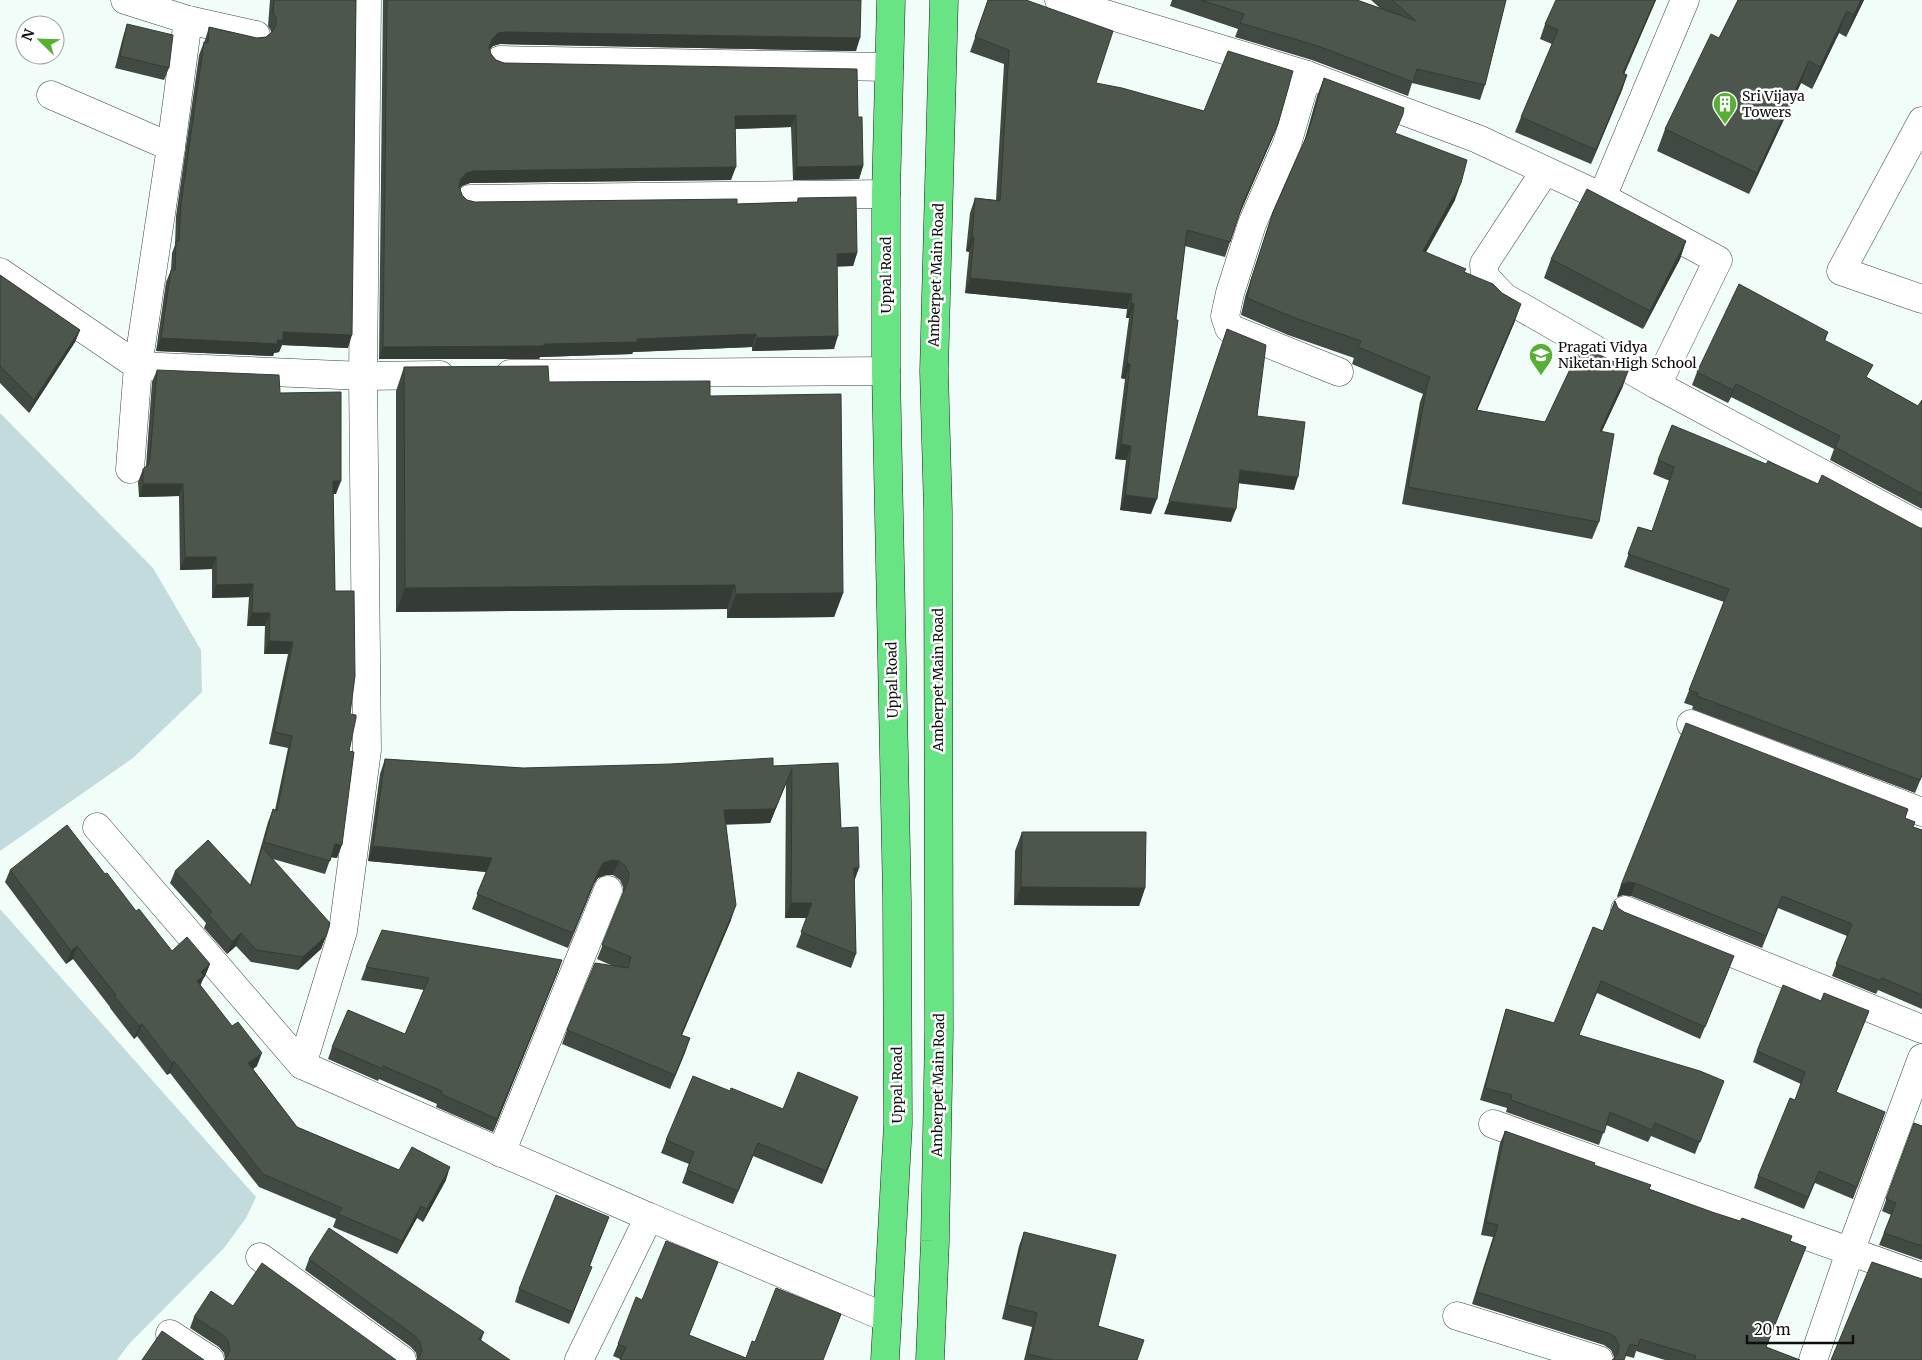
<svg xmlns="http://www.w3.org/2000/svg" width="1922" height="1360" font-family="Merriweather,serif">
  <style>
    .cemetery { fill: #c4dbde }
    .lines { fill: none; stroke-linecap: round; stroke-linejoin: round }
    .minor-casing { stroke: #414141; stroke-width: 29 }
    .highway-casing { stroke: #1f1f1f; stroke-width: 29 }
    .minor { stroke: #fff; stroke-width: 28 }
    .highway { stroke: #68e484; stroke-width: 28 }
    .wall { fill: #414a42 }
    .shaded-wall { fill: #353c36 }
    .building { fill: #4c564d; stroke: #353c36 }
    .labels { text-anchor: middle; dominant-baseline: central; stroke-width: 5; stroke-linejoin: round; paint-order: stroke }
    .poi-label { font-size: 14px; fill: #0e0e0e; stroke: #fff; text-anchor: start }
    .street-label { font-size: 14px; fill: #0e0e0e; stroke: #fff }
  </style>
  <rect width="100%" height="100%" fill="#f1fdf8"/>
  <g class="cemetery">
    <polygon points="0,413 153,568 201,650 202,692 133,758 0,851"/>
    <polygon points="0,909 256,1197 246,1218 224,1248 129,1344 117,1360 0,1360"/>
  </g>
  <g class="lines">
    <defs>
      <g id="minor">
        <polyline points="125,0 188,20 256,35"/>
        <polyline points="1059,0 1307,75 1478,139 1602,197 1718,260 1657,385"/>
        <polyline points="500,60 889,67"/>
        <polyline points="1307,75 1287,144 1252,224 1230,293 1225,316 1229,328 1339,372"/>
        <polyline points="51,95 171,147"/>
        <polyline points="1922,121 1841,271 1922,299"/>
        <polyline points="1545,171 1484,264 1485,277 1504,297 1657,385 1922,527"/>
        <polyline points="1602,197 1685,0"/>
        <polyline points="470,199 886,194"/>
        <polyline points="0,272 138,366 363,376 440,375"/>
        <polyline points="510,374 886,371"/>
        <polyline points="130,469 138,366 171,147 188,20"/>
        <polyline points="1691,724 1922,812"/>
        <polyline points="97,827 302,1065 649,1217"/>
        <polyline points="1625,910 1922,1029"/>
        <polyline points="302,1065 343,931 367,750 363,376 367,0"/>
        <polyline points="1493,1124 1922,1277"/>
        <polyline points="501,1153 608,890"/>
        <polyline points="260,1257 402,1360"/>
        <polyline points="1457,1316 1599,1360"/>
        <polyline points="170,1334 210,1360"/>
        <polyline points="579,1360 649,1217 887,1318"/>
        <polyline points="1813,1360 1850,1252 1922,1058"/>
      </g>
      <g id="highway">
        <polyline points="885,1360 898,1124 897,899 886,371 886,194 891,0"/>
        <polyline points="930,1360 935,1241 939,1031 938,511 934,371 944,0"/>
      </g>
    </defs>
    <use href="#minor" class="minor-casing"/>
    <use href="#highway" class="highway-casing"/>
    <use href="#minor" class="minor"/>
    <use href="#highway" class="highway"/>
  </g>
  <g class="wall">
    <polygon points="270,0 356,0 348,348 282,345 279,352 274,353 273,356 156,351 166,282 171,270 172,253 175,245 176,216 199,55 204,42 204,43 205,40 209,27 257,38 266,37 271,33 271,31 268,26"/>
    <polygon points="383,0 861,0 856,51 500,44 493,46 490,49 491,54 496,60 504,63 858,117 863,166 859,179 793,180 791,127 735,129 731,180 470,183 462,186 460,188 462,195 467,200 475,202 737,204 797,202 798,198 857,253 853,266 837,266 834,349 752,351 752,347 633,352 632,354 540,357 539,359 379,359"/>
    <polygon points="988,0 1096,83 1204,111 1278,124 1272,139 1240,212 1225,257 1185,246 1151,514 1120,510 1126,460 1115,459 1125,379 1121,378 1129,318 1126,318 1127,309 965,293 969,252 966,251 970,213 975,198 996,200 1004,64 970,52"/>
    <polygon points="1172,0 1357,0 1380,8 1371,0 1506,0 1485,85 1480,100 1412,83 1408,96 1312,60 1235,37 1238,29 1170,6"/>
    <polygon points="1656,0 1624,74 1627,75 1622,90 1591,164 1515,132 1521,117 1552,44 1540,39 1545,24"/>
    <polygon points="1738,0 1864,0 1846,37 1839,33 1812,89 1801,83 1749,194 1657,151 1665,129 1719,38"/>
    <polygon points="127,24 169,68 164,80 115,68 123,37"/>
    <polygon points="1324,78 1396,134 1455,200 1426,252 1464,272 1515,321 1477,410 1545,422 1623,386 1602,431 1599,522 1592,539 1402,504 1420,402 1423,394 1352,364 1354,358 1288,335 1241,315 1245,297 1267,230 1273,212 1304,142 1317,96"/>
    <polygon points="1686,241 1680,259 1643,329 1544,278 1551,259"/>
    <polygon points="0,275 80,330 75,342 29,413 0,383"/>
    <polygon points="1828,332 1825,341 1868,378 1918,406 1922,400 1922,509 1830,460 1834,449 1731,397 1728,403 1692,385 1697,372"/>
    <polygon points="404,367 549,382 710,396 843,593 834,617 727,618 727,609 396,612 396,391"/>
    <polygon points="157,370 280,393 336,494 333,494 335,591 350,714 349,751 337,858 331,857 325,874 273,859 326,936 321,949 298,970 251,962 236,946 227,954 204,928 206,923 170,883 175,871 250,885 268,822 273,809 275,810 288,748 269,744 288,654 264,654 265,626 247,626 249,597 212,598 212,569 180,570 179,496 139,497 138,482 143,469 146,466 152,382"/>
    <polygon points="1658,460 1766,464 1818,484 1920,528 1922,776 1915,793 1692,709 1693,706 1684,703 1724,602 1624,567 1638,527 1652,531 1670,481 1653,474"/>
    <polygon points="385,759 523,768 773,766 838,763 841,828 854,882 856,954 851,968 796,947 807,918 785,918 786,783 770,823 726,824 731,920 682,1035 690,1038 670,1089 562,1044 567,1030 613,966 597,959 623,894 623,887 620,880 613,875 606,875 598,878 594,884 568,948 472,909 486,872 368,861 380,774"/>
    <polygon points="1905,818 1913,827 1922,830 1922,1009 1878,990 1876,994 1832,976 1847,936 1778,908 1762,948 1631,896 1623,895 1617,897 1621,885"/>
    <polygon points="1022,832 1145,888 1139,906 1014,905 1015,851"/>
    <polygon points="10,870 105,874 136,911 172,951 210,964 205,976 203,979 200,985 257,1066 253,1069 297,1127 399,1170 446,1180 423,1222 417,1218 397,1254 333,1227 336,1219 259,1187 170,1073 167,1075 137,1036 134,1039 110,1008 110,1007 73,959 66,964 5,882"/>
    <polygon points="1618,908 1624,912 1729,969 1700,1039 1597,993 1579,1035 1724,1081 1695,1154 1651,1136 1648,1142 1606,1125 1599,1145 1506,1112 1507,1108 1480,1100 1502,1022 1506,1009 1554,1023 1603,931"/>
    <polygon points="562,960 493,1132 436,1107 437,1104 379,1079 378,1081 328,1059 332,1047 405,1034 424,990 361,980 366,967"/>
    <polygon points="1821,1001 1869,1011 1836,1093 1885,1112 1853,1199 1815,1183 1804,1209 1754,1188 1758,1176 1795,1100 1801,1084 1753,1062 1757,1051"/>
    <polygon points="730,1091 783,1109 858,1097 822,1184 753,1156 733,1204 682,1183 689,1164 661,1153 666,1140"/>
    <polygon points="1914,1123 1922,1126 1922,1260 1879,1245 1891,1215 1882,1211"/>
    <polygon points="1505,1131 1594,1165 1649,1189 1806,1247 1766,1347 1800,1360 1665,1360 1636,1351 1634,1358 1626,1356 1614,1359 1614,1357 1611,1350 1604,1345 1472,1304 1493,1237 1481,1235 1500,1143"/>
    <polygon points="604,1229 590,1266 587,1279 569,1324 515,1302 519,1289"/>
    <polygon points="1024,1232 1098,1326 1137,1360 1024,1360 1032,1327 1002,1319 1019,1246"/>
    <polygon points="309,1259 484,1332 481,1341 417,1359 416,1353 411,1347 305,1270"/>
    <polygon points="718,1262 689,1335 746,1358 755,1342 841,1314 823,1360 620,1360 620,1359 613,1356 618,1344 642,1300"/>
    <polygon points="233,1306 396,1360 225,1359 224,1353 219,1347 190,1328 194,1317"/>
  </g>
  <g class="shaded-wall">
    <polygon points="1655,0 1656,0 1618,88 1623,73"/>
    <polygon points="1861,0 1864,0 1846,37 1854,15"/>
    <polygon points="1847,11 1839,33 1812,89 1820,67"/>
    <polygon points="505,32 860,38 856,51 500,44 493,46 487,52 492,39 498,33"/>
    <polygon points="1809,61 1801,83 1749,194 1757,173"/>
    <polygon points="1627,75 1622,90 1591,164 1596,150"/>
    <polygon points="796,115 791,127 730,129 735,116"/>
    <polygon points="1278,124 1272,139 1238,218 1243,203"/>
    <polygon points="863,166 859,179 793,180 797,167"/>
    <polygon points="736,167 731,180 470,183 462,186 456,192 461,179 466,173 474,171"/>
    <polygon points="1461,183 1455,200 1417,268 1423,251"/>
    <polygon points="972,237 974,237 969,252 966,251"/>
    <polygon points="1686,241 1680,259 1643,329 1650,311"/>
    <polygon points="857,253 853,266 832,267 837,254"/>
    <polygon points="970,278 1132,294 1127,309 965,293"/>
    <polygon points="1131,303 1134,304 1129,318 1126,318"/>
    <polygon points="1521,304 1515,321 1470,427 1476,410"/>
    <polygon points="80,330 75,342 29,413 34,400"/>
    <polygon points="283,332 352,335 348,348 282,345 279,352 274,353 273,356 156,351 161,338 277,340"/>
    <polygon points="756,334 752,347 633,352 632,354 540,357 539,359 379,359 383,347 544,344 637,339"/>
    <polygon points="838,336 834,349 752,351 757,338"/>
    <polygon points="1127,363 1130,364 1125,379 1121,378"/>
    <polygon points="1629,369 1623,386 1594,448 1600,431"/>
    <polygon points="1736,384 1731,397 1728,403 1733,390"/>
    <polygon points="1121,444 1131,446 1126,460 1115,459"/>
    <polygon points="1240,470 1298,477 1294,490 1236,483"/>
    <polygon points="333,481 341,481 336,494 329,494"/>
    <polygon points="143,484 183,484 179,496 139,497"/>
    <polygon points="1125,495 1157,499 1151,514 1120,510"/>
    <polygon points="1169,501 1236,509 1231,522 1164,514"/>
    <polygon points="185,557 216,557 212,569 180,570"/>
    <polygon points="253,584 249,597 212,598 216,585"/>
    <polygon points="735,585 727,609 396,612 405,588"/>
    <polygon points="843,593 834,617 727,618 736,594"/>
    <polygon points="252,613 270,613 265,626 247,626"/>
    <polygon points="269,641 293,642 288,654 264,654"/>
    <polygon points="792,769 770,823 719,825 724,810"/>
    <polygon points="335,844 342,845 337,858 330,857"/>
    <polygon points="373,846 492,858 487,872 368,861"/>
    <polygon points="612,860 619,861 613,875 606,875 598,878 594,884 568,948 599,870 603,863"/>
    <polygon points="854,868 859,868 854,882"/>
    <polygon points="1628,882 1635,883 1631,896 1623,895 1617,897 1621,885"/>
    <polygon points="1021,887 1145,888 1139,906 1014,905"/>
    <polygon points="791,903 812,903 807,918 785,918"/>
    <polygon points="736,905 731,920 676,1049 681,1035"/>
    <polygon points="241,933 236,946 227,954 232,942"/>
    <polygon points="326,936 321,949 298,970 303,957"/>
    <polygon points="77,946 73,959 66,964 71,951"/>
    <polygon points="562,960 558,972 493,1132 497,1119"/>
    <polygon points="210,964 205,976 203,979 199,989 192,994 201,972"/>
    <polygon points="142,1024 137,1036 134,1039 139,1026"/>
    <polygon points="690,1038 685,1053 670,1089 675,1075"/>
    <polygon points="262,1053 257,1066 244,1076 248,1063"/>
    <polygon points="174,1061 170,1073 167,1075 172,1063"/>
    <polygon points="858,1097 853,1109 822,1184 826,1171"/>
    <polygon points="758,1143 753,1156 733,1204 738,1191"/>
    <polygon points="450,1167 446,1180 423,1222 427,1209"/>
    <polygon points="421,1206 417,1218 397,1254 402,1241"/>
    <polygon points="592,1267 587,1279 569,1324 573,1312"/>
  </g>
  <g class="building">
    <polygon points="274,0 356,0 352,335 283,332 283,340 277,340 278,344 161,338 171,270 175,270 176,241 179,241 181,204 204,42 208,43 209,27 257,38 266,37 272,32 276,25 276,18 273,13"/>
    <polygon points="387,0 861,0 860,38 505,32 498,33 492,39 489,47 491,54 496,60 504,63 857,69 858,117 862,117 863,166 797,167 796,115 735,116 736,167 474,171 466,173 461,179 459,186 462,195 467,200 475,202 737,199 737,204 798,202 798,198 856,197 857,253 837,254 838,336 757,338 756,334 637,339 637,342 544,344 544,346 383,347"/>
    <polygon points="988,0 1026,0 1113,31 1096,83 1122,88 1204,111 1228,51 1293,71 1278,124 1243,203 1230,242 1187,230 1176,320 1178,320 1157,499 1125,495 1131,446 1121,444 1130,364 1127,363 1134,304 1131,303 1132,294 970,278 974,237 972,237 975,198 1000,201 1009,50 975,37"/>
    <polygon points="1201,0 1357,0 1416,21 1392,0 1506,0 1485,85 1417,69 1413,82 1318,46 1240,23 1244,14"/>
    <polygon points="1556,0 1655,0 1623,73 1627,75 1596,150 1521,117 1558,30 1545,24"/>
    <polygon points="1738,0 1861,0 1854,15 1847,11 1820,67 1809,61 1757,173 1665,129 1711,34 1719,38"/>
    <polygon points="127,24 173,35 169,68 120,56"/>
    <polygon points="1324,78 1404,108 1403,114 1395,133 1467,160 1461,183 1423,251 1466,269 1464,272 1493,284 1502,293 1521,304 1476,410 1545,422 1581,346 1629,369 1600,431 1614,434 1599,522 1408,487 1427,385 1430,377 1358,347 1361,341 1295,318 1247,298 1251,280 1273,212 1308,133"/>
    <polygon points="1587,189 1686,241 1650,311 1551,259"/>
    <polygon points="0,275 80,330 34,400 0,366"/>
    <polygon points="1739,284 1828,332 1824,340 1873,365 1866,377 1918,406 1922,400 1922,494 1835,447 1840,436 1736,384 1733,390 1697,372"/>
    <polygon points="1227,329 1266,345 1257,416 1305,422 1298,477 1240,470 1236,509 1169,501"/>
    <polygon points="548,366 549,382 710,381 710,396 841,394 843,593 736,594 735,585 405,588 404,367"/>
    <polygon points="157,370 279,375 280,393 341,392 341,481 333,481 335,591 354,591 355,676 350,714 356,715 356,718 349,751 354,752 342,845 335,844 330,861 264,842 273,809 277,811 292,736 274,732 293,642 269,641 270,613 252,613 253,584 216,585 216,557 185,557 183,484 143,484 143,469 148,465 150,458"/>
    <polygon points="1672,425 1766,464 1768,461 1818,484 1822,475 1920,528 1922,528 1922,775 1920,780 1697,696 1698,693 1689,690 1729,589 1628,554 1638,527 1652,531 1674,467 1658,460"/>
    <polygon points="1686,723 1908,809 1905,818 1915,822 1913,827 1922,830 1922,995 1882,978 1881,981 1836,964 1852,924 1782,896 1766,936 1635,883 1628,882 1621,885"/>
    <polygon points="773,758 773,766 838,763 841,828 858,827 859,868 854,868 856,954 801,932 812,903 791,903 792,769 775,809 724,810 736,905 681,1035 690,1038 675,1075 567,1030 595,963 628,968 631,957 602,945 628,881 629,873 625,866 619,861 612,860 603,863 599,870 573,933 477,894 492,858 373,846 385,759 523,768 670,764"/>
    <polygon points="67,825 105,874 107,873 136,911 139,909 172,951 187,937 210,964 201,972 204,976 197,981 232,1026 238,1022 262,1053 248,1063 297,1127 399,1170 412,1147 450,1167 427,1209 421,1206 402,1241 338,1214 342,1208 263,1174 174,1061 172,1063 142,1024 139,1026 114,996 116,995 77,946 71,951 10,870"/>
    <polygon points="1022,832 1146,832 1145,888 1021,887"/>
    <polygon points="208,840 251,886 262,847 330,923 326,936 303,957 256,950 241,933 232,942 209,915 212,912 175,871"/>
    <polygon points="1615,901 1618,908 1624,912 1734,956 1705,1027 1601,981 1579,1035 1700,1071 1724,1081 1700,1142 1655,1123 1652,1130 1610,1112 1604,1133 1511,1100 1512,1095 1485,1088 1506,1009 1554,1023 1593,927 1603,931"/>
    <polygon points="382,930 562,960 497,1119 441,1094 442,1091 383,1066 383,1069 332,1047 348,1010 405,1034 429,978 366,967"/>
    <polygon points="1783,985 1821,1001 1824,993 1869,1011 1836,1092 1885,1112 1857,1187 1819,1171 1808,1197 1758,1176 1790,1098 1795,1100 1805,1072 1757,1051"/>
    <polygon points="798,1072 858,1097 826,1171 758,1143 738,1191 687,1170 694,1152 666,1140 693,1076 730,1091 731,1088 783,1109"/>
    <polygon points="1914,1123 1922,1126 1922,1246 1884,1233 1896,1203 1886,1199"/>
    <polygon points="1505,1131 1595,1163 1594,1165 1651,1185 1649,1189 1712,1212 1740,1221 1742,1218 1792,1236 1790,1241 1806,1247 1766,1347 1800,1360 1694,1360 1696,1356 1640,1339 1638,1346 1630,1344 1624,1360 1612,1360 1614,1359 1618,1353 1619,1345 1615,1337 1608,1333 1477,1292 1498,1225 1486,1222"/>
    <polygon points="556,1195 609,1217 589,1266 592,1267 573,1312 519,1289"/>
    <polygon points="329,1228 484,1332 479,1339 510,1360 416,1360 419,1358 422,1350 420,1342 415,1336 309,1259"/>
    <polygon points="1024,1232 1116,1255 1098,1326 1144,1340 1137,1360 1052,1360 1028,1354 1037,1313 1007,1305"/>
    <polygon points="666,1241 718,1262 689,1335 746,1358 752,1341 755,1342 776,1288 841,1314 823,1360 620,1360 626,1347 618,1344 636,1297 642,1300"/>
    <polygon points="1872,1262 1922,1279 1922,1360 1831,1360"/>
    <polygon points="262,1263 396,1360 224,1360 227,1357 230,1350 228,1341 223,1335 194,1317 211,1291 233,1306"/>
    <polygon points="162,1331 204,1360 142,1360"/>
  </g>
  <defs>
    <symbol id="building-pin" viewBox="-11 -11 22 30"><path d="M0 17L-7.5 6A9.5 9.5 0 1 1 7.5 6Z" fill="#58af35" stroke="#fff"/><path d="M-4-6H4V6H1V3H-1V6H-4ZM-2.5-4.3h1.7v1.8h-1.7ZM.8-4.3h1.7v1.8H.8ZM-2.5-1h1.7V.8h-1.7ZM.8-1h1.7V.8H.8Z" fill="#fff"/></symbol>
    <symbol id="university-pin" viewBox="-11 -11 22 30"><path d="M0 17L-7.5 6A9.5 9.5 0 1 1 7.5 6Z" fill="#58af35" stroke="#fff"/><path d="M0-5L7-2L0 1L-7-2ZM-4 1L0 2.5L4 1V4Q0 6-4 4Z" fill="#fff"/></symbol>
  </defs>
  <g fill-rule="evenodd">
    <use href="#building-pin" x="1711" y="90" width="28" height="38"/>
    <use href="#university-pin" x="1527" y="341" width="28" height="38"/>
  </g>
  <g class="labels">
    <g class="poi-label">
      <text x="1742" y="96">Sri Vijaya<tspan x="1742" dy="16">Towers</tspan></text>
      <text x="1558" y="347">Pragati Vidya<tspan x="1558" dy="16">Niketan High School</tspan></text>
    </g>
    <g class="street-label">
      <text transform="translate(886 275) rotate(-90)">Uppal Road</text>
      <text transform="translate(936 275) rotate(-88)">Amberpet Main Road</text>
      <text transform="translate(892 680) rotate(-91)">Uppal Road</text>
      <text transform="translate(938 680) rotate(-90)">Amberpet Main Road</text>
      <text transform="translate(897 1085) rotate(-90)">Uppal Road</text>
      <text transform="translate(938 1085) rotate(-89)">Amberpet Main Road</text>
    </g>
  </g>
  <g transform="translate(40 40) rotate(293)"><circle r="24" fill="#ffffff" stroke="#9f9f9f"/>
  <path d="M0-4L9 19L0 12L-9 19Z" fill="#58af35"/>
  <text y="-8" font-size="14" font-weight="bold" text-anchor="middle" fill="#0e0e0e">N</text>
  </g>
  <path d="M1747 1335v8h106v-8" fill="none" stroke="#0e0e0e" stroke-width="2.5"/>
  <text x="1754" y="1335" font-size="15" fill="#0e0e0e" stroke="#ffffff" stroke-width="4" paint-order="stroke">20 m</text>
</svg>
